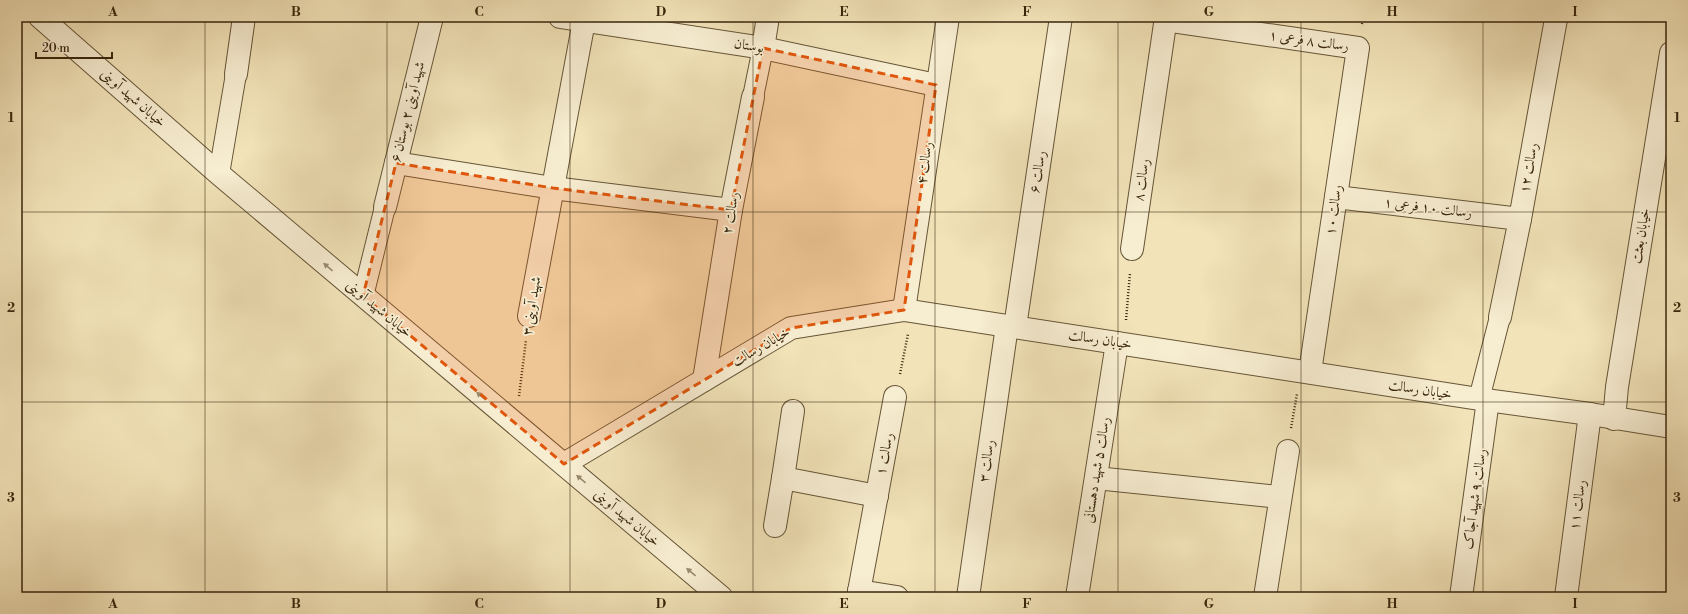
<svg xmlns="http://www.w3.org/2000/svg" width="1688" height="614" font-family="'Libre Bodoni',Amiri,serif">
  <style>
    .lines { fill: none; stroke-linecap: round; stroke-linejoin: round }
    .pedestrian-casing { stroke: #665537; stroke-width: 22 }
    .minor-casing { stroke: #665537; stroke-width: 24 }
    .tertiary-casing { stroke: #665537; stroke-width: 24 }
    .path { stroke: #38260c; stroke-width: 2.5; stroke-dasharray: 1 2; stroke-linecap: butt }
    .pedestrian { stroke: #f7edd1; stroke-width: 20 }
    .minor { stroke: #f7edd1; stroke-width: 22 }
    .tertiary { stroke: #f7edd1; stroke-width: 22 }
    .oneway { fill: #988a6e }
    .marked { fill: #df560c; fill-opacity: 0.2; stroke: #df560c; stroke-width: 3; stroke-dasharray: 8 5; stroke-linejoin: round }
    .grid { fill: none; stroke: #38260c; stroke-width: 1; stroke-opacity: 0.55 }
    .labels { text-anchor: middle; dominant-baseline: central; stroke-width: 3.5; stroke-linejoin: round; paint-order: stroke }
    .street-label { font-size: 14px; fill: #38260c; stroke: #f7edd1 }
    .neatline { fill: none; stroke: #38260c; stroke-width: 1.5 }
    .grid-label { font-size: 13px; text-anchor: middle; font-weight: bold; fill: #38260c }
  </style>
  <rect width="100%" height="100%" fill="#f2e3b8"/>
  <filter id="stains"><feTurbulence type="fractalNoise" baseFrequency=".005" numOctaves="4"/><feColorMatrix values="0 0 0 0 .2 0 0 0 0 .09 0 0 0 0 .02 0 0 0 .5 -.17"/></filter>
  <radialGradient id="worn" r=".72"><stop offset=".6" stop-color="#630" stop-opacity="0"/><stop offset="1" stop-color="#630" stop-opacity=".3"/></radialGradient>
  <g class="lines">
    <defs>
      <g id="pedestrian">
        <polyline points="753,97 763,48"/>
        <polyline points="219,174 236,74"/>
        <polyline points="363,296 385,207"/>
        <polyline points="1479,399 1500,317"/>
      </g>
      <g id="minor">
        <polyline points="560,17 763,48 936,85"/>
        <polyline points="1165,20 1358,48 1310,372"/>
        <polyline points="763,48 768,17"/>
        <polyline points="236,74 244,17"/>
        <polyline points="396,163 553,188 731,210"/>
        <polyline points="1336,197 1520,219"/>
        <polyline points="385,207 432,17"/>
        <polyline points="1132,249 1166,17"/>
        <polyline points="904,310 948,17"/>
        <polyline points="529,316 584,21"/>
        <polyline points="1500,317 1520,219 1556,19"/>
        <polyline points="1015,327 1061,17"/>
        <polyline points="704,380 731,210 753,97"/>
        <polyline points="1614,419 1617,387 1671,53"/>
        <polyline points="564,464 791,328 904,310 1479,399 1590,414 1671,427"/>
        <polyline points="783,478 793,411"/>
        <polyline points="1096,478 1279,497"/>
        <polyline points="775,526 783,478 877,496"/>
        <polyline points="859,591 897,597"/>
        <polyline points="858,597 895,397"/>
        <polyline points="968,597 1007,326"/>
        <polyline points="1077,597 1117,343"/>
        <polyline points="1265,597 1288,451"/>
        <polyline points="1461,597 1488,400"/>
        <polyline points="1566,597 1590,414"/>
      </g>
      <polyline id="tertiary" points="40,17 219,174 721,597"/>
    </defs>
    <use href="#pedestrian" class="pedestrian-casing"/>
    <use href="#minor" class="minor-casing"/>
    <use href="#tertiary" class="tertiary-casing"/>
    <g class="path">
      <polyline points="1362,24 1364,17"/>
      <polyline points="1126,320 1130,273"/>
      <polyline points="900,374 908,334"/>
      <polyline points="519,396 526,340"/>
      <polyline points="1291,428 1297,394"/>
    </g>
    <use href="#pedestrian" class="pedestrian"/>
    <use href="#minor" class="minor"/>
    <use href="#tertiary" class="tertiary"/>
  </g>
  <defs><path id="oneway-solid" d="M-6-.8H1V-3.2L6.5 0L1 3.2V.8H-6Z"/></defs>
  <g class="oneway">
    <use href="#oneway-solid" transform="translate(328 267) rotate(-140)"/>
    <use href="#oneway-solid" transform="translate(481 396) rotate(-140)"/>
    <use href="#oneway-solid" transform="translate(581 479) rotate(-140)"/>
    <use href="#oneway-solid" transform="translate(691 572) rotate(-140)"/>
  </g>
  <path class="marked" d="M763,48l173,37 -32,225 -113,18 -227,136 -201,-168 33,-133 157,25 178,22z"/>
  <path class="grid" d="M205,17v580M387,17v580M570,17v580M753,17v580M935,17v580M1118,17v580M1301,17v580M1483,17v580M17,212h1654M17,402h1654"/>
  <g class="labels">
    <g class="street-label">
      <text transform="translate(1309 41) rotate(8)">رسالت ۸ فرعی ۱</text>
      <text transform="translate(749 46) rotate(9)">بوستان</text>
      <text transform="translate(133 98) rotate(41)">خیابان شهید آوینی</text>
      <text transform="translate(408 112) rotate(-76)">شهید آوینی ۲ بوستان ۶</text>
      <text transform="translate(925 163) rotate(-82)">رسالت ۴</text>
      <text transform="translate(1529 168) rotate(-80)">رسالت ۱۲</text>
      <text transform="translate(1038 172) rotate(-81)">رسالت ۶</text>
      <text transform="translate(1142 180) rotate(-82)">رسالت ۸</text>
      <text transform="translate(1428 208) rotate(7)">رسالت ۱۰ فرعی ۱</text>
      <text transform="translate(1334 210) rotate(-82)">رسالت ۱۰</text>
      <text transform="translate(731 213) rotate(-80)">رسالت ۲</text>
      <text transform="translate(1641 236) rotate(-81)">خیابان بعثت</text>
      <text transform="translate(532 306) rotate(-81)">شهید آوینی ۳</text>
      <text transform="translate(379 309) rotate(40)">خیابان شهید آوینی</text>
      <text transform="translate(1100 340) rotate(9)">خیابان رسالت</text>
      <text transform="translate(761 347) rotate(-30)">خیابان رسالت</text>
      <text transform="translate(1420 390) rotate(9)">خیابان رسالت</text>
      <text transform="translate(885 454) rotate(-79)">رسالت ۱</text>
      <text transform="translate(987 461) rotate(-82)">رسالت ۳</text>
      <text transform="translate(1097 470) rotate(-81)">رسالت ۵ شهید دهستانی</text>
      <text transform="translate(1475 499) rotate(-82)">رسالت ۹ شهید آجاک</text>
      <text transform="translate(1578 505) rotate(-82)">رسالت ۱۱</text>
      <text transform="translate(627 518) rotate(40)">خیابان شهید آوینی</text>
    </g>
  </g>
  <rect width="1688" height="614" fill="none" stroke="#f2e3b8" stroke-width="44"/>
  <path d="M36 52v6h76v-6" fill="none" stroke="#38260c" stroke-width="2"/>
  <text x="42" y="52" font-size="12" fill="#38260c" stroke="#f7edd1" stroke-width="3" paint-order="stroke">20 m</text>
  <rect x="22" y="22" width="1644" height="570" class="neatline"/>
  <g class="grid-label">
    <text x="113" y="16">A</text>
    <text x="296" y="16">B</text>
    <text x="479" y="16">C</text>
    <text x="661" y="16">D</text>
    <text x="844" y="16">E</text>
    <text x="1027" y="16">F</text>
    <text x="1209" y="16">G</text>
    <text x="1392" y="16">H</text>
    <text x="1575" y="16">I</text>
    <text x="11" y="122">1</text>
    <text x="1677" y="122">1</text>
    <text x="11" y="312">2</text>
    <text x="1677" y="312">2</text>
    <text x="11" y="502">3</text>
    <text x="1677" y="502">3</text>
    <text x="113" y="608">A</text>
    <text x="296" y="608">B</text>
    <text x="479" y="608">C</text>
    <text x="661" y="608">D</text>
    <text x="844" y="608">E</text>
    <text x="1027" y="608">F</text>
    <text x="1209" y="608">G</text>
    <text x="1392" y="608">H</text>
    <text x="1575" y="608">I</text>
  </g>
  <rect width="100%" height="100%" filter="url(#stains)"/>
  <rect width="100%" height="100%" fill="url(#worn)"/>
</svg>
